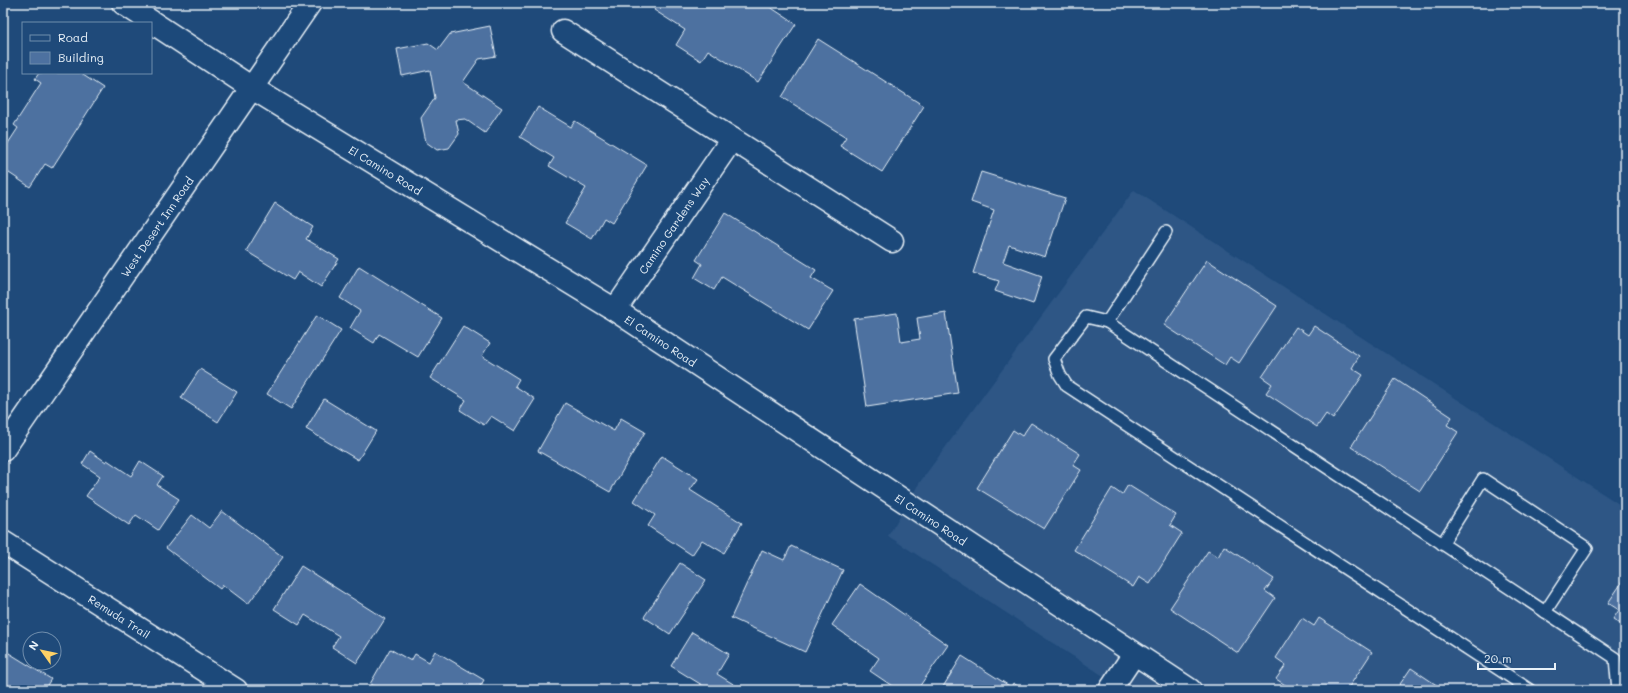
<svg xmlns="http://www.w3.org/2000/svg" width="1628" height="693" font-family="Mali,sans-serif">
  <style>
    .built { fill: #2d5685 }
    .building { fill: #4d71a0; stroke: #e8f1f8 }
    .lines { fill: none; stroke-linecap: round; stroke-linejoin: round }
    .service-casing { stroke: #e8f1f8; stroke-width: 14 }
    .minor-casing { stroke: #e8f1f8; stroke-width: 25 }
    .primary-casing { stroke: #e8f1f8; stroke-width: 25 }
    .service { stroke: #1f4a7a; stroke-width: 11 }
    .minor { stroke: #1f4a7a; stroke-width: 22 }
    .primary { stroke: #1f4a7a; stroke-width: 22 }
    .labels { text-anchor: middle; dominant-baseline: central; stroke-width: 4; stroke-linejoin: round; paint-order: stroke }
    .street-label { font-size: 11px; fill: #e8f1f8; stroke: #1f4a7a }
  </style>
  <rect width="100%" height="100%" fill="#1f4a7a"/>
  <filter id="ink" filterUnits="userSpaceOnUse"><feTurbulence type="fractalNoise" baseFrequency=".025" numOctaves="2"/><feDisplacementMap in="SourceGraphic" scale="8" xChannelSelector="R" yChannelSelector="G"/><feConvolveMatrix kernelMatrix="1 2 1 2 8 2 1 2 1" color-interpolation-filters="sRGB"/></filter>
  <g filter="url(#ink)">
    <polygon class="built" points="1134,190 1625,508 1625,690 1125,690 888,536 920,482"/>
    <g class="building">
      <polygon points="659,3 764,3 796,24 758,82 708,50 701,61 676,45 685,30 654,10"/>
      <polygon points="490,26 496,56 479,59 463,82 502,108 485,133 465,119 456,120 459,134 449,148 437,150 426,142 421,118 435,98 430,70 402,76 397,49 428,43 438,50 450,34"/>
      <polygon points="818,39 924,106 882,172 840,146 846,137 782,97"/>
      <polygon points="39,73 80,73 103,88 52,168 45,164 30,187 3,169 3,151 18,128 14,125 41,83 35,79"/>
      <polygon points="538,107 571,127 575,121 647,165 612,223 604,218 592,239 565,223 586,188 549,166 554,158 520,137"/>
      <polygon points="981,172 1065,198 1045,257 1009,245 1003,262 1042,276 1033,304 995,291 999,281 973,273 994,210 971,202"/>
      <polygon points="275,203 313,227 306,239 339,259 321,287 298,272 293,280 246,251"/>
      <polygon points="725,213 816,270 811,278 833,291 808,330 722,277 714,290 694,278 702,264 696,260"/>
      <polygon points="1207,260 1277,306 1239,363 1230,357 1225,365 1164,325"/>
      <polygon points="359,266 442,318 418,357 379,334 374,343 350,328 360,311 340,298"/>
      <polygon points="897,313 901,342 920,339 917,318 946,313 958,393 867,407 854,319"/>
      <polygon points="317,315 341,330 291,409 267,394"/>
      <polygon points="463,326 490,343 482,356 519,379 515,386 535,399 515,431 491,416 484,425 460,410 466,400 430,378"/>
      <polygon points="1314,326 1359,356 1352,368 1363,375 1333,419 1326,414 1317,427 1266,393 1272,384 1262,377 1296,327 1308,335"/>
      <polygon points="200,369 237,392 218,422 181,398"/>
      <polygon points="1395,379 1452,417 1447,425 1458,432 1420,491 1351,447"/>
      <polygon points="324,399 376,431 358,460 306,429"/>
      <polygon points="565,403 614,431 621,418 645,432 610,492 538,451"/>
      <polygon points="1031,423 1080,454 1073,465 1081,470 1044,529 977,488 1013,430 1022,436"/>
      <polygon points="90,451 106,462 107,460 131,476 140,461 163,476 157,485 179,499 158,530 136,515 129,525 86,496 100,476 82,464"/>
      <polygon points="662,456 698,479 690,490 742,523 724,553 702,540 692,555 648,526 655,515 634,501"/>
      <polygon points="1128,485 1176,515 1170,525 1182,533 1150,584 1139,577 1133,587 1074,550 1112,488 1122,495"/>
      <polygon points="222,511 283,557 248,604 223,585 220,589 166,548 192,515 209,528"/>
      <polygon points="791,546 843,570 805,652 731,618 762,550 784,560"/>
      <polygon points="1224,546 1274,579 1265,591 1275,598 1238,653 1170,608 1208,551 1218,557"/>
      <polygon points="680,563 706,580 670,634 644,617"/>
      <polygon points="301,566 385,619 357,663 332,647 339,636 305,615 299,625 274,609"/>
      <polygon points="1625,578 1625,627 1613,619 1619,610 1608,603"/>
      <polygon points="860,584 948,645 917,690 898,690 870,671 879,658 832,625"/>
      <polygon points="1302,618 1314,626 1319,618 1372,652 1347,690 1293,690 1276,679 1286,665 1276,658"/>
      <polygon points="692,632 729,654 717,674 743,690 710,690 671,666"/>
      <polygon points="3,639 8,643 4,650 51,679 44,690 3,690"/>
      <polygon points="390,649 411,661 415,654 429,662 435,651 484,680 478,690 381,690 370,684"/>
      <polygon points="962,656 1011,687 1013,683 1024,690 941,690"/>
      <polygon points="1411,668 1444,690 1396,690"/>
    </g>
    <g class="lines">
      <defs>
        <g id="service">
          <polyline points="1166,232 1107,322 1615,658 1618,690"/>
          <polyline points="1107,322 1086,317 1054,359 1060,375 1067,386 1530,690"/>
          <polyline points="1442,544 1483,479 1587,548 1545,612"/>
        </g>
        <g id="minor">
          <path id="s1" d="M123,3l129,85 363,222 575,380"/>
          <polyline points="563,31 892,241"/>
          <path id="s2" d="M615,310l117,-171"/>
          <path id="s3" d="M3,542l233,148"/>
          <polyline points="1110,690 1134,654"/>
        </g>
        <g id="primary">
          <path id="s4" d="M3,450l307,-447"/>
        </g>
      </defs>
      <use href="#service" class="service-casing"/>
      <use href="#minor" class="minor-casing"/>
      <use href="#primary" class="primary-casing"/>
      <use href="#service" class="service"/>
      <use href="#minor" class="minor"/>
      <use href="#primary" class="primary"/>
    </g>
  </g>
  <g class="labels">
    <g class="street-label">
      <text stroke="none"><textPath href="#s1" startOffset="311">El Camino Road</textPath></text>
      <text stroke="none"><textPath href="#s2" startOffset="103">Camino Gardens Way</textPath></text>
      <text stroke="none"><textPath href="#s4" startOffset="271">West Desert Inn Road</textPath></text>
      <text stroke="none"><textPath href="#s1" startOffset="635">El Camino Road</textPath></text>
      <text stroke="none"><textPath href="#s1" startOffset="959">El Camino Road</textPath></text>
      <text stroke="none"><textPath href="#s3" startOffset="138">Remuda Trail</textPath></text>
    </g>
  </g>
  <rect width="1628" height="693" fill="none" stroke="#1f4a7a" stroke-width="16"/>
  <rect x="8" y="8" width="1612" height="677" fill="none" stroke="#e8f1f8" stroke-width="1.5" filter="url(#ink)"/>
  <rect x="22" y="22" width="130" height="52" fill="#1f4a7a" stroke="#6f8dac"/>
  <rect x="30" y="35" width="20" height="6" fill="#1f4a7a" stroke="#6f8dac"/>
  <text x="58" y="42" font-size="12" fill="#e8f1f8">Road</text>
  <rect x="30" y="52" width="20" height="12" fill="#4d71a0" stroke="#6f8dac"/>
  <text x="58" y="62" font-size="12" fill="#e8f1f8">Building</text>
  <g transform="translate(42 651) rotate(303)"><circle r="19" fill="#1f4a7a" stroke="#6f8dac"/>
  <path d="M0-3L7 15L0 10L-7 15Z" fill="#ffd166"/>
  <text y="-6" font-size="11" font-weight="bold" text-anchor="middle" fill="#e8f1f8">N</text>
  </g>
  <path d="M1478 663v6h77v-6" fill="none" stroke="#e8f1f8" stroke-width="2"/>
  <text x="1484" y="663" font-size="12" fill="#e8f1f8" stroke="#1f4a7a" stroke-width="3" paint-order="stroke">20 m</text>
</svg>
